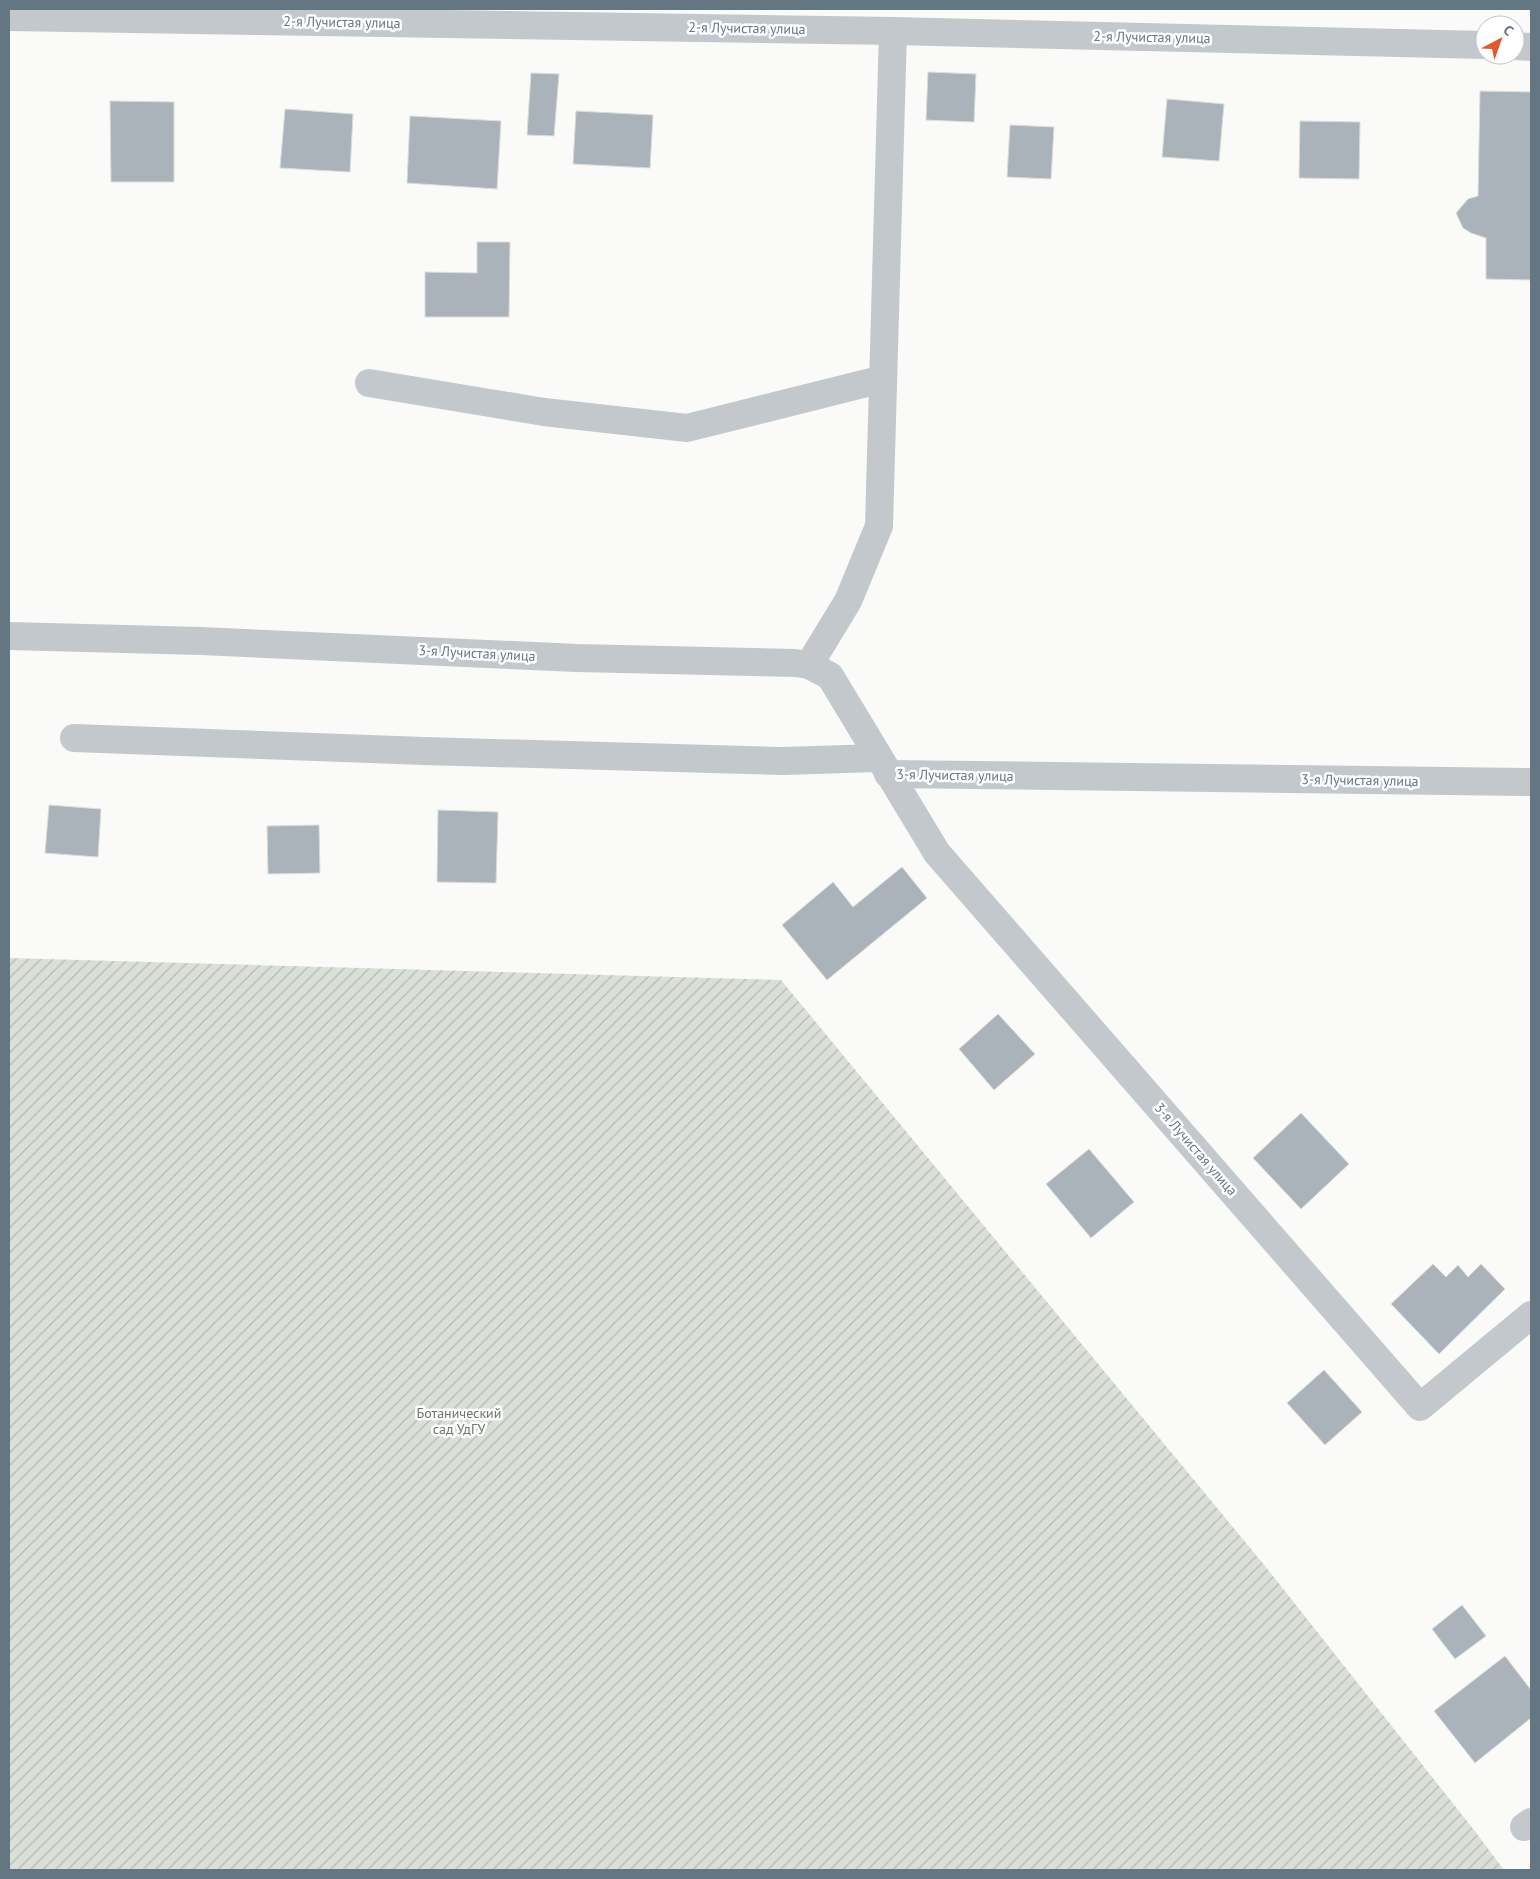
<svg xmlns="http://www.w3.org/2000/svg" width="1540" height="1879" font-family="'PT Sans',sans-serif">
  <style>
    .garden { fill: url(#garden-furrows) }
    .building { fill: #aab3b9; stroke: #dcdcda }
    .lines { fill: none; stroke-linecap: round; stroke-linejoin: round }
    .minor { stroke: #c3c8cc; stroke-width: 28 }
    .labels { text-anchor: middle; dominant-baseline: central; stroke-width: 5; stroke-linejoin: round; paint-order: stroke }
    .street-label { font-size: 14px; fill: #657683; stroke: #fff }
    .park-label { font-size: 14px; fill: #687a64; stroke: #fff }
  </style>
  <defs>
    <pattern id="garden-furrows" width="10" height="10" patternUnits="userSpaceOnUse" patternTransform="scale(1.25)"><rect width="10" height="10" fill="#dadfd7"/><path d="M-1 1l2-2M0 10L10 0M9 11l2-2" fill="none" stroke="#b4b9b4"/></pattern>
  </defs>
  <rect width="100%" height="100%" fill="#fafaf8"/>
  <polygon class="garden" points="9,958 781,980 1265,1566 1474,1830 1504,1870 9,1870"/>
  <g class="building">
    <polygon points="928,72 976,74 974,122 926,120"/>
    <polygon points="531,73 559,74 554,136 527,135"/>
    <polygon points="1480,91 1531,92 1531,280 1486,279 1486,238 1471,233 1463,228 1456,213 1468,199 1478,196"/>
    <polygon points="1167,99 1224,104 1219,161 1162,157"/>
    <polygon points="110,101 174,102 174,182 111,182"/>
    <polygon points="285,109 353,114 350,172 280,168"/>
    <polygon points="576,111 653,115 650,168 573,164"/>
    <polygon points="410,116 501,121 497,189 407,183"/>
    <polygon points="1300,121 1360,122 1359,179 1299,178"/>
    <polygon points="1010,125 1054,127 1051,179 1007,177"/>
    <polygon points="477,242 510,242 509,317 425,317 425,272 477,273"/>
    <polygon points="49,805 101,809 98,857 45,853"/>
    <polygon points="438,810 498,812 496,883 437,882"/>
    <polygon points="319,825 320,873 268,874 267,826"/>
    <polygon points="902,867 927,898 827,980 782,925 833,882 853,907"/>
    <polygon points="998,1014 1035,1054 994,1090 959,1049"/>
    <polygon points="1301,1113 1349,1164 1301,1209 1253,1158"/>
    <polygon points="1089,1149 1134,1202 1091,1238 1046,1184"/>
    <polygon points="1433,1264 1446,1277 1458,1265 1468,1277 1481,1264 1505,1289 1439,1354 1391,1304"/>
    <polygon points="1324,1370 1362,1412 1325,1445 1287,1403"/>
    <polygon points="1462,1605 1486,1636 1455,1659 1432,1629"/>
    <polygon points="1505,1656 1531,1690 1531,1718 1475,1763 1434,1711"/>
  </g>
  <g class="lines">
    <g class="minor">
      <polyline points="9,17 893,31 1485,45"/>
      <polyline points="1515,46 1531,47"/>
      <polyline points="369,383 544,412 687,428 883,379"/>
      <polyline points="9,636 201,641 577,658 795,663 809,665 830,676 937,853 1420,1407 1531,1315"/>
      <polyline points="809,665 848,601 879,526 893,31"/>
      <polyline points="74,738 424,751 783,761 879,758"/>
      <polyline points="888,774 1531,782"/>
      <polyline points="1524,1827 1531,1822"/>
    </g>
  </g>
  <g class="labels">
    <g class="street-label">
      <text transform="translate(342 22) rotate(1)">2-я Лучистая улица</text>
      <text transform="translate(747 28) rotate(1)">2-я Лучистая улица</text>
      <text transform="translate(1152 37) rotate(1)">2-я Лучистая улица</text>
      <text transform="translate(477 653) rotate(3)">3-я Лучистая улица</text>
      <text transform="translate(955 775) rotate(1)">3-я Лучистая улица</text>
      <text transform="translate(1360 780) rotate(1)">3-я Лучистая улица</text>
      <text transform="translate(1196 1149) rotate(49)">3-я Лучистая улица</text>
    </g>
    <g class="park-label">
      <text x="459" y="1413">Ботанический<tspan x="459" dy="16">сад УдГУ</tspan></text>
    </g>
  </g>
  <rect width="1540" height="1879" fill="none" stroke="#657683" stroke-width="20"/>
  <g transform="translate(1500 40) rotate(41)"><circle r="24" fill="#ffffff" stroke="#c1c8cd"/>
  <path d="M0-4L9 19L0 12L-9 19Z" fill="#e4572e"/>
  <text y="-8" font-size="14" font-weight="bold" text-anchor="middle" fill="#657683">С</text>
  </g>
</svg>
